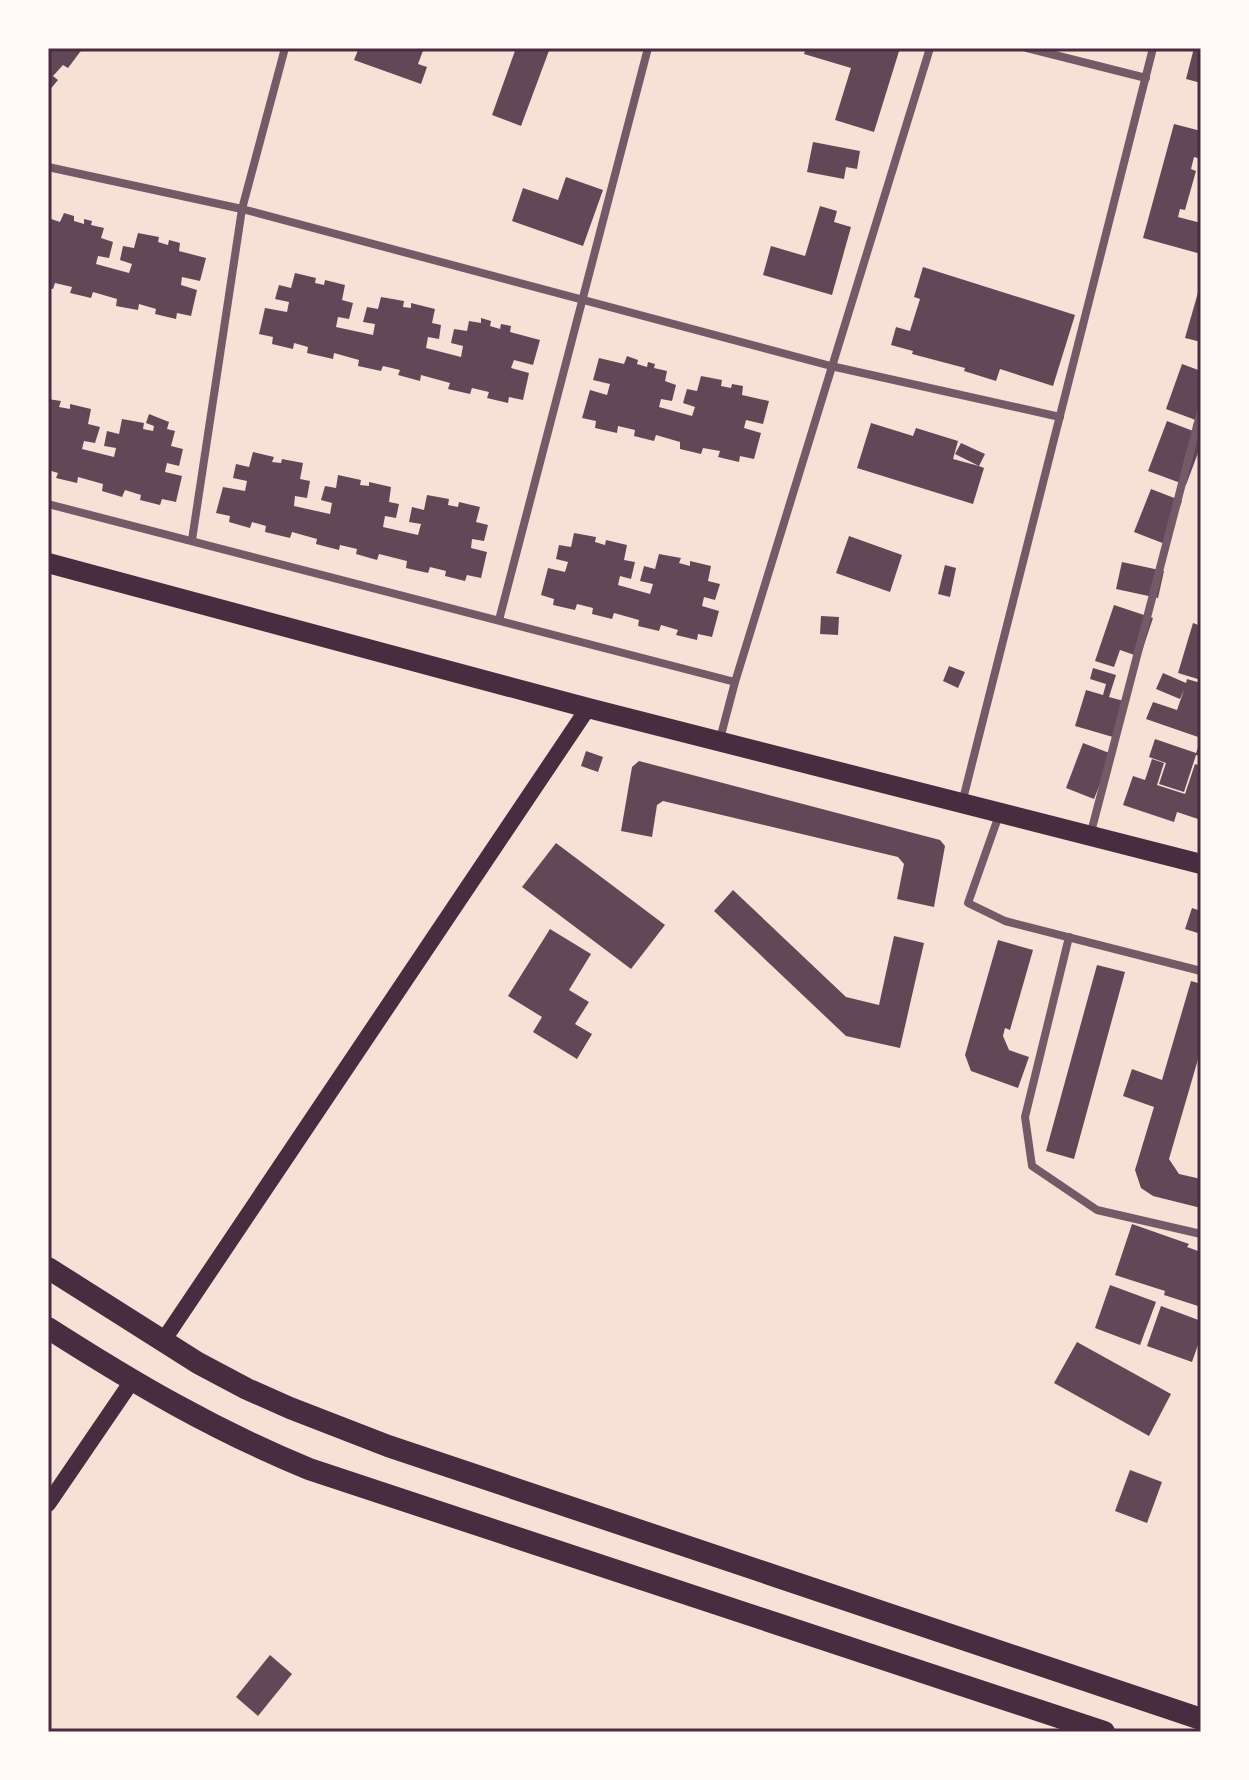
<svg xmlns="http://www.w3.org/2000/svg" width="1249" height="1780" font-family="'Varela Round',sans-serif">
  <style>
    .building { fill: #644757 }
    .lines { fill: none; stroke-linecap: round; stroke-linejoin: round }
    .minor { stroke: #755966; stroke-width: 8 }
    .secondary { stroke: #4a2c40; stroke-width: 16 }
    .primary { stroke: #4a2c40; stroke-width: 20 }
    .trunk { stroke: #4a2c40; stroke-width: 22 }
    .neatline { fill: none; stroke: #4a2c40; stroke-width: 3 }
  </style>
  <rect width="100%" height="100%" fill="#f7e1d7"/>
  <g class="building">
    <polygon points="48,48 83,48 68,68 63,65 53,76 58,80 48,92"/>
    <polygon points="359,48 424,48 418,64 427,67 421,84 354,60"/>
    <polygon points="516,48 550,48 521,126 492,115"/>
    <polygon points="806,48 900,48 874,132 835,120 851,68 804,54"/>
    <polygon points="1194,48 1201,48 1201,83 1186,79"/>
    <polygon points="1174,124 1201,131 1201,159 1194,157 1191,169 1196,171 1185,210 1180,209 1178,217 1201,223 1201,254 1143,238"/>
    <polygon points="813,142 860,151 857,169 846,167 844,179 807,172"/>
    <polygon points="566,177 603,190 583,246 512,221 523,188 558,200"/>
    <polygon points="820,206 837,211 834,222 851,227 832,295 763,275 771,246 805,256"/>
    <polygon points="64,213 74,216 74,221 84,224 84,219 92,221 91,225 104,228 101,238 113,242 109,258 98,256 96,264 129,273 132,264 120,260 123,246 134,248 138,233 159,237 158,242 168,245 169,240 180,243 179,251 206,258 200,281 182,277 181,285 197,290 191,316 177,313 176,319 155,314 156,309 139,304 138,310 116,306 117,299 93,292 91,298 70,293 72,287 55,283 53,289 48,288 48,218 60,222"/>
    <polygon points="923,267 1075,315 1053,386 1000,369 996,381 964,371 965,368 912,354 913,351 891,345 896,327 910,331 920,299 914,297"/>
    <polygon points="295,273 316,278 315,283 324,285 325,280 345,285 342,300 353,303 349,319 338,317 336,327 373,335 375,324 363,322 367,307 378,309 381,297 404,301 403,307 411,308 411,303 435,309 432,323 441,325 439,339 428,337 426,348 461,357 463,346 451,343 454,329 467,331 469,321 481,323 481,318 491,321 490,326 500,329 501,324 511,326 510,332 540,340 533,365 514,360 511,368 529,373 523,400 509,397 508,403 487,398 489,392 472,388 470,394 448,389 450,383 421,375 420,381 398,375 400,370 383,366 381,371 358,366 359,360 334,353 333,359 307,353 308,347 294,343 293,349 272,344 273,337 259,334 265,308 287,312 289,302 275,299 279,285 291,288"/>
    <polygon points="1199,289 1201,290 1201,342 1185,338"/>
    <polygon points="627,356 638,360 637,364 647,367 648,362 655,364 654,368 667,371 665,381 676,385 672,401 661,399 659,407 692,416 695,407 683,403 687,389 697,391 701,376 722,380 721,386 731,388 732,384 743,386 742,395 769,401 763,424 746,420 744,428 761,433 754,459 740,456 739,462 718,457 720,451 703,448 701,454 680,449 680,442 656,435 654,441 634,436 635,430 618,426 617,433 595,428 596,421 582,418 590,390 607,395 610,384 593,380 599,358 624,364"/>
    <polygon points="1182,364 1201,371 1201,422 1166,409"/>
    <polygon points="48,399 61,401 59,407 70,409 70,404 91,409 88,424 100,427 95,443 84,441 82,449 114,457 116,448 104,446 107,431 119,434 122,419 144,423 143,429 153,431 154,426 146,423 149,414 169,422 167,429 175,431 171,446 183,449 179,466 167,463 165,472 182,476 176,502 162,499 160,505 140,500 141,495 125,490 122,497 102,491 103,484 78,477 77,483 56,478 58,473 48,470"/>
    <polygon points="1167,421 1201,434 1201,445 1186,485 1148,471"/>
    <polygon points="871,423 913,436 916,428 958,441 953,459 979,466 955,454 961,443 985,454 979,466 984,468 973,504 857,468"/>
    <polygon points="253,452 274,457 272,462 281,463 282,459 303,463 300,479 310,481 307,498 295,496 294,506 330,514 332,503 321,500 325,486 336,488 338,475 361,480 360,485 369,486 369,482 391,487 389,502 399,504 396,518 385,516 383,527 418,535 421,524 409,522 412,507 424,510 427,495 449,499 448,505 458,507 459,502 480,507 476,522 488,525 484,541 472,539 471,548 487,552 481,578 467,575 465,581 445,576 446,571 430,567 428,573 406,568 407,561 379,554 377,560 356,554 357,549 340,545 339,550 316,544 317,539 292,532 290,538 265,532 266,526 252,522 250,528 229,522 230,516 216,513 223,487 245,491 247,481 233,478 236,464 249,467"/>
    <polygon points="1151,489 1182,501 1165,544 1134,532"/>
    <polygon points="574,533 596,537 595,542 605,545 606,540 627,545 624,560 635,562 631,579 620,576 618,585 650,594 653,584 640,581 644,566 655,569 659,554 681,558 679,563 690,566 690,561 711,566 708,581 720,584 715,600 704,597 702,606 719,611 712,637 698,634 697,640 676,635 678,630 661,625 659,631 638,626 639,620 614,613 612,619 592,614 593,608 577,604 575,610 553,605 554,599 541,595 548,568 565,572 568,562 556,559 559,545 571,547"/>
    <polygon points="849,536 902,555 890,592 836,573"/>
    <polygon points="1122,562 1164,571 1158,598 1116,589"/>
    <polygon points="945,565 956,568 950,597 938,594"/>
    <polygon points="1114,605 1153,618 1140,657 1120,650 1114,667 1095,661"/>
    <polygon points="821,616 839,617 838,635 820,634"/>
    <polygon points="1193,623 1201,626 1201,680 1178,673"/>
    <polygon points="949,666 965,672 958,688 943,681"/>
    <polygon points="1093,668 1116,675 1109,697 1124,701 1113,737 1075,726 1086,690 1103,695 1106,684 1090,679"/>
    <polygon points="1163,673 1186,683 1187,679 1201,683 1201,738 1146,719 1153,702 1177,710 1184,690 1180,699 1156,689"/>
    <polygon points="1155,739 1196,753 1201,740 1201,756 1196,755 1184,792 1159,784 1166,763 1149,757"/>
    <polygon points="1083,743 1112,754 1094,799 1066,788"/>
    <polygon points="586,751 603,757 598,772 581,766"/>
    <polygon points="1152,759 1164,763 1157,785 1185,794 1195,764 1201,766 1201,820 1177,812 1174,822 1123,805 1133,776 1145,780"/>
    <polygon points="639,761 940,840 945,846 934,907 897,899 904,864 898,857 663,801 657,805 652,837 621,831 632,767"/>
    <polygon points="556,843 665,925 631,969 522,887"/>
    <polygon points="733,890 846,997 879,1005 894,936 924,943 900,1048 846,1036 714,911"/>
    <polygon points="1192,908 1201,911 1201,934 1185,929"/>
    <polygon points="550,929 591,954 569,990 589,1002 575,1024 592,1034 577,1059 533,1032 542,1017 508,996"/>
    <polygon points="998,940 1033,950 1010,1030 1005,1028 1003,1036 1009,1050 1029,1057 1018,1088 971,1071 965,1055"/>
    <polygon points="1097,965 1125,972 1074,1159 1046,1151"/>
    <polygon points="1191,981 1201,984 1201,1049 1169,1159 1179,1174 1201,1179 1201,1208 1153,1196 1141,1188 1135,1170 1154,1107 1123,1096 1132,1069 1162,1080"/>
    <polygon points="1132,1224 1189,1244 1187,1247 1201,1252 1201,1297 1198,1306 1164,1295 1165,1291 1115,1275"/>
    <polygon points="1110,1285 1156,1302 1140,1345 1095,1328"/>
    <polygon points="1161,1306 1201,1321 1201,1342 1199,1342 1192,1362 1147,1346"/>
    <polygon points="1077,1342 1171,1394 1149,1436 1054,1383"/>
    <polygon points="1130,1470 1162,1482 1147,1523 1115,1511"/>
    <polygon points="270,1655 292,1674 258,1716 236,1697"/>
  </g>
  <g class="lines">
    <g class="minor">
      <polyline points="1027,48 1146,78"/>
      <polyline points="48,167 242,209 831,366 1060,417"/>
      <polyline points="1200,427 1197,426 1201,411"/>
      <polyline points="48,504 735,682"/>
      <polyline points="192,540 242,209 285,48"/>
      <polyline points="499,620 648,48"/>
      <polyline points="720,739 735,682 930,48"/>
      <polyline points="962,803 1153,48"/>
      <polyline points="999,815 968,903 1005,921 1201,971"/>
      <polyline points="1090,836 1197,426"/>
      <polyline points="1069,937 1025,1117 1032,1166 1097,1210 1201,1234"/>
    </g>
    <g class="secondary">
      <polyline points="163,1341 588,708"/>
      <polyline points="48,1504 132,1381"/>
    </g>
    <polyline class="primary" points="48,563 588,708 1201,864"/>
    <g class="trunk">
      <polyline points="48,1268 198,1363 247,1389 290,1408 388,1446 1201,1719"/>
      <path d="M48,1328c86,55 166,102 261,141l795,263"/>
    </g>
  </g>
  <rect width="1249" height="1780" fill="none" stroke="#fffaf5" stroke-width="100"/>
  <rect x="50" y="50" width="1149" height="1680" class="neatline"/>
</svg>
